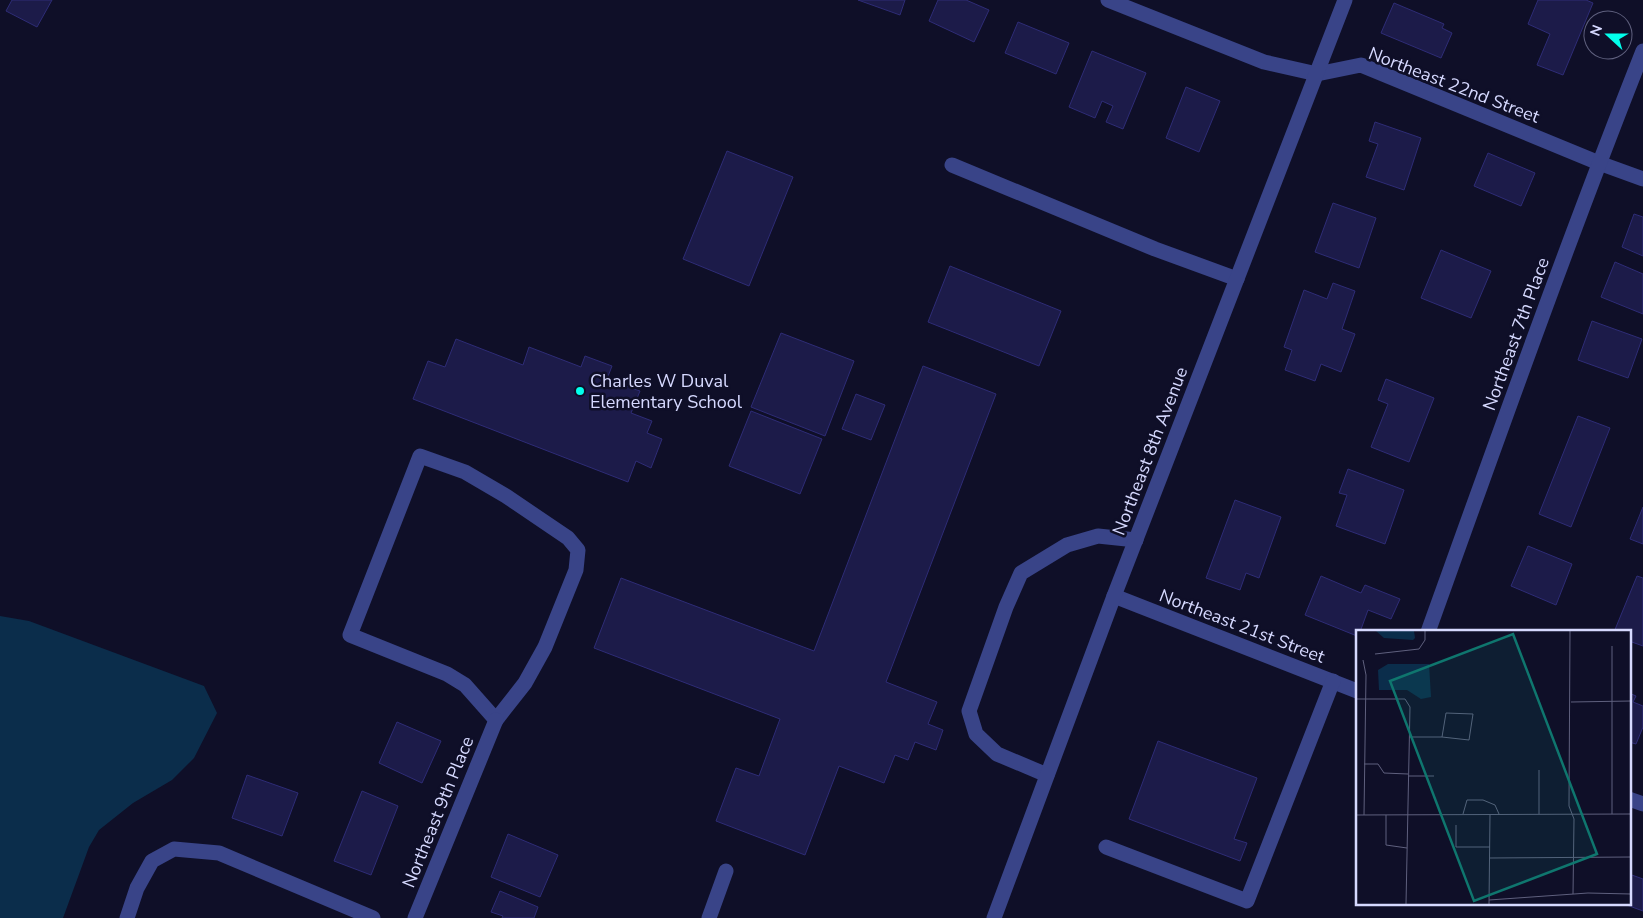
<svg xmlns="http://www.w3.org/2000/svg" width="1643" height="918" font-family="'Nunito Sans',sans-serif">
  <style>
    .water { fill: #0b2d4b }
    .building { fill: #1c1b49; stroke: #2e2c76 }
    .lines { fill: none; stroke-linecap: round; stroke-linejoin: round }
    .minor { stroke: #394488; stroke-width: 15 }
    .poi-dot { fill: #02ffec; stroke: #0f0f28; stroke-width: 2 }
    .labels { text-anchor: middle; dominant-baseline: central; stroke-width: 5; stroke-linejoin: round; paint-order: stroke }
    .street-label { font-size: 18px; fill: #d6d9ff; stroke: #0f0f28 }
    .poi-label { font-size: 18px; fill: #d6d9ff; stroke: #0f0f28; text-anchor: start }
    .inset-road { fill: none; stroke: #5f607e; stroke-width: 1 }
    .view { fill: #0f766e; fill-opacity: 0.15; stroke: #0f766e; stroke-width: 2.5 }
    .inset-edge { fill: none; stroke: #d6d9ff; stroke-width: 2.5 }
  </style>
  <rect width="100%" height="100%" fill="#0f0f28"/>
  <polygon class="water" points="0,616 29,621 204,686 217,713 194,758 172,780 133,803 99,830 89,847 63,918 0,918"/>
  <g class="building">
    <polygon points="12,0 52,0 37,27 6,11"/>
    <polygon points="858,0 905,0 900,15"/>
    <polygon points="938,0 966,0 989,10 974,42 929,21"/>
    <polygon points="1538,0 1586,0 1593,3 1563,75 1537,65 1550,34 1528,24"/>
    <polygon points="1394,3 1444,24 1442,28 1452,33 1441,58 1381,33"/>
    <polygon points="1018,22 1069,43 1056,74 1005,53"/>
    <polygon points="1092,51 1146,73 1123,129 1106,122 1113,106 1102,101 1095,118 1069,107"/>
    <polygon points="1186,87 1220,101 1199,152 1166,138"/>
    <polygon points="1375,122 1421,138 1404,190 1366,177 1378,144 1369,141"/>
    <polygon points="727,151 793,177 749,286 683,259"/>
    <polygon points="1488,153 1535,173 1521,206 1474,186"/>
    <polygon points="1333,203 1376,218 1359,268 1315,252"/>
    <polygon points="1634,214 1643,217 1643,256 1622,247"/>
    <polygon points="1441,250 1491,271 1471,318 1421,298"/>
    <polygon points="1615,262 1643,274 1643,314 1601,297"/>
    <polygon points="950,266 1061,311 1039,366 928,322"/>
    <polygon points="1333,283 1355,291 1342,329 1355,334 1341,372 1321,364 1315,381 1285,370 1292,350 1284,347 1304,290 1327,299"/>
    <polygon points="1592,321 1642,339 1628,378 1578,360"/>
    <polygon points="781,333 854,361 825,436 751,407"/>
    <polygon points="456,339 523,365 529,347 581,367 585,356 612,366 607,379 640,391 631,413 652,421 647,433 662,439 651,468 636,461 628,482 413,399 428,361 445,367"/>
    <polygon points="923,366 996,394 886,682 937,702 928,724 943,730 936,750 915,742 908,760 895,755 884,783 839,766 805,855 716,821 736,768 759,776 780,719 594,648 621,578 814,651"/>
    <polygon points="1386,379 1434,398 1409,462 1371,447 1388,404 1378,400"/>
    <polygon points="856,394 885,405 871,440 842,429"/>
    <polygon points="751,411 822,439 800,494 729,466"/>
    <polygon points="1578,416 1610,428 1571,527 1539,514"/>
    <polygon points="1348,469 1404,490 1385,544 1336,526 1347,495 1339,493"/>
    <polygon points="1235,500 1281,517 1259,578 1246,573 1240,590 1206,578"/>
    <polygon points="1643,507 1643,544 1630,539"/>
    <polygon points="1528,546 1572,564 1556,605 1511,586"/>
    <polygon points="1321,576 1361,593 1365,585 1400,599 1391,619 1368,610 1360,632 1357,632 1357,636 1305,615"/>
    <polygon points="1637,576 1643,578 1643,646 1629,641 1629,632 1614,632"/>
    <polygon points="1629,693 1636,696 1633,702 1643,706 1643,727 1636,744 1629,742"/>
    <polygon points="397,722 441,741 422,783 379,763"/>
    <polygon points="1158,741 1257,778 1234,839 1247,843 1240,861 1129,819"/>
    <polygon points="247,775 298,793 282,836 232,818"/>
    <polygon points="362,791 398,806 371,875 334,861"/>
    <polygon points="508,834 558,855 540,897 491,877"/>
    <polygon points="1629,874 1643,879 1643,911 1624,904 1629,904"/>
    <polygon points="500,891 538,907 534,918 502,918 503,916 491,912"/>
  </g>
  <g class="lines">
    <g class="minor">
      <polyline points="1108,0 1264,62 1317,74 1361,65 1599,163 1643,179"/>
      <polyline points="952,165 1155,249 1237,279"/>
      <polygon points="420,456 465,472 506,496 568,538 578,550 576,570 545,647 525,683 496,720 465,685 447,674 350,635"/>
      <polyline points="1114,596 1357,691"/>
      <path d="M1428,632c70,-195 139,-389 215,-581"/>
      <polyline points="1047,775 997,754 976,734 969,711 1006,607 1021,573 1067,545 1098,536 1136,540"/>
      <polyline points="1629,799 1643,804"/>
      <polyline points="1106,847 1247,901 1333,681"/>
      <polyline points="127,918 137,888 152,861 174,849 219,853 373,918"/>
      <polyline points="415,918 496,720"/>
      <polyline points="709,918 726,871"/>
      <polyline points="994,918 1114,596 1345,0"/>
    </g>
  </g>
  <circle class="poi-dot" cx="580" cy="391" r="5"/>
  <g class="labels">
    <g class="street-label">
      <text transform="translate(1454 85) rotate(21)">Northeast 22nd Street</text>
      <text transform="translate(1516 334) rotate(-70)">Northeast 7th Place</text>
      <text transform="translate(1150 451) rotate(-69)">Northeast 8th Avenue</text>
      <text transform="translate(1242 626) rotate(21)">Northeast 21st Street</text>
      <text transform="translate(438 812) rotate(-68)">Northeast 9th Place</text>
    </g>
    <g class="poi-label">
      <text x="590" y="381">Charles W Duval<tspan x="590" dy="21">Elementary School</tspan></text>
    </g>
  </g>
  <g transform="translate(1356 630)">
    <rect width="275" height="275" fill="#0f0f28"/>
    <path d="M20,1h38l1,7 -2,2 -29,-2zM32,34h41l2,33 -10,2 -14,-9h-28l-1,-20z" fill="#0b2d4b"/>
    <path class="inset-road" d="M214,1l-1,175 5,13 -1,75M19,24l44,-5 6,-9v-9M7,30l3,15 -2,140M0,69h49l5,8 -4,197M215,72l60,-1M90,83l27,1 -4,26 -27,-3zM53,107h33M8,134h14l6,9 24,1M52,146h26M107,184l4,-14h16l12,5 4,9M183,184v-44M256,184v-168M0,185l275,-1M30,185v30l21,3M100,195v22h34M134,228l141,-1M133,270l99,-7 43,1M133,274l1,-90"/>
    <path class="view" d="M157,4l84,220 -123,47 -84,-220z"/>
    <rect width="275" height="275" class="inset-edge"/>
  </g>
  <g transform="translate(1608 35) rotate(291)"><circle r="24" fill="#0f0f28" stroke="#5f607e"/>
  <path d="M0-4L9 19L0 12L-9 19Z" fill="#02ffec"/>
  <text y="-8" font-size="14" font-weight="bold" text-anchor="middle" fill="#d6d9ff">N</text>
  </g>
</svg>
